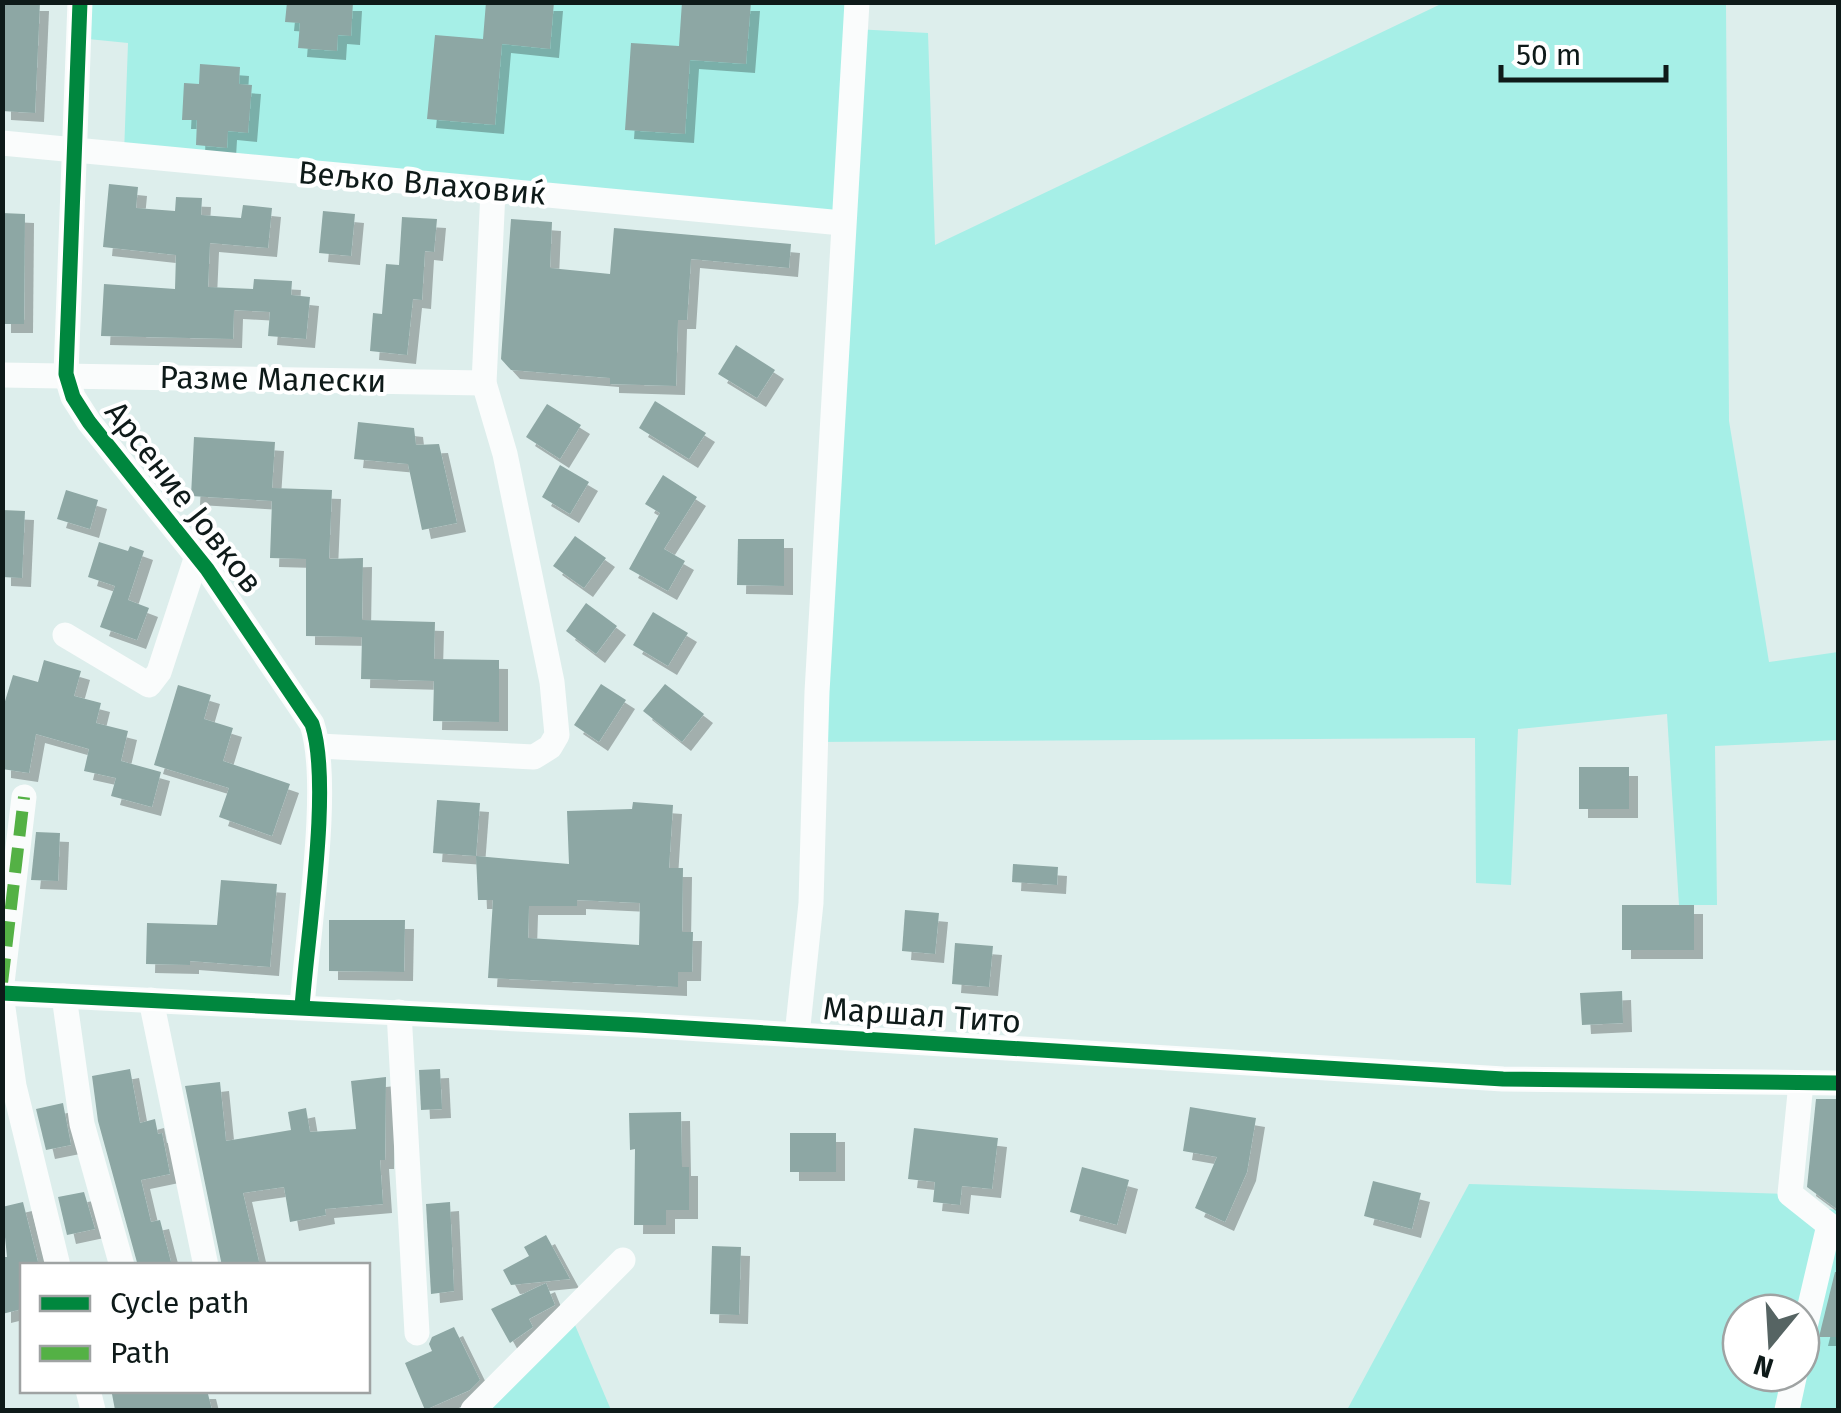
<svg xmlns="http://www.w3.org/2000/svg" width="1841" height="1413" font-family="'Fira Sans',sans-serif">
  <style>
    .green { fill: #a6efe7; fill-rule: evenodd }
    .building { fill: #8da7a4; fill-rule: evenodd; filter: url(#shadow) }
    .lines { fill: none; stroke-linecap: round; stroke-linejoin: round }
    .minor { stroke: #fafcfc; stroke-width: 25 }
    .quiet { stroke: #54b145; stroke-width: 12; stroke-dasharray: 25 12; stroke-linecap: butt }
    .cycleway-casing { stroke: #fff; stroke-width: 21 }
    .cycleway { stroke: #00873e; stroke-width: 15 }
    .labels { text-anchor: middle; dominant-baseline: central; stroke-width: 8; stroke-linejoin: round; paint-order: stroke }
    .street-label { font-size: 32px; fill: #0e1a19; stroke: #fff }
  </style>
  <defs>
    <filter id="shadow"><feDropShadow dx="9" dy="9" stdDeviation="0" flood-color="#0004"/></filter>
  </defs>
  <rect width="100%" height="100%" fill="#ddeeec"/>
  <g class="green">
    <polygon points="80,2 857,3 855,29 928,33 935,245 1443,3 1768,3 1726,5 1729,421 1769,662 1838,652 1838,740 1715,746 1717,905 1679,905 1667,714 1518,729 1511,885 1476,883 1475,738 814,742 842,223 124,154 128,43 78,38"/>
    <path d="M1469,1184l321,10 19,13 29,3v200h-491zM1741,1313h60v60h-60z"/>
    <polygon points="572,1318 611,1410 480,1410"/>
  </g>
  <g class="building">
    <polygon points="2,2 40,2 35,113 2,111"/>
    <polygon points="287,2 353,2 351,36 338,35 337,51 298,48 300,23 285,22"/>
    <polygon points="486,2 554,2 550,49 502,44 495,125 427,119 435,35 483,39"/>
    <polygon points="682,2 751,2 746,64 690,60 685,134 625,130 631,43 679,46"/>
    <polygon points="200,64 240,67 239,84 252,85 248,133 228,131 227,148 196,145 197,120 182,120 184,83 199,84"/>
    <polygon points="109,184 138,187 136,208 175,211 176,197 202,198 201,215 241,218 243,205 272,208 268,248 210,243 208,287 253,289 254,279 292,281 291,295 310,297 306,339 268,336 270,312 234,310 233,339 101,336 104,284 175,289 176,255 103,247"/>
    <polygon points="323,211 355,214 351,256 319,253"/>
    <polygon points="2,213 25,214 24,324 2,324"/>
    <polygon points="402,217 437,219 434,252 425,251 422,300 413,299 407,355 370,351 373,313 382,314 386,264 399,265"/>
    <polygon points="511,219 552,222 550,268 610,274 614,228 791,244 789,268 691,259 687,320 678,320 676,386 610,384 610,378 511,370 501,359"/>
    <polygon points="736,345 775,370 757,398 718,374"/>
    <polygon points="655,401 706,433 689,459 639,428"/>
    <polygon points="547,404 581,425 560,459 526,437"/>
    <polygon points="358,422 414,428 416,445 439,444 457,523 422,530 408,464 354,459"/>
    <polygon points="194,437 275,442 272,488 332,490 329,559 363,558 362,620 435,622 434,659 499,660 499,722 433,721 434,681 361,679 362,637 306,636 306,559 270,558 272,501 191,496"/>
    <polygon points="560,465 589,482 570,514 542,497"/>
    <polygon points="663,475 697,497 664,549 685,561 668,591 629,569 660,513 645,504"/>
    <polygon points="66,490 98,500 90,529 57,519"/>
    <polygon points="2,510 25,511 22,578 2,577"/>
    <polygon points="575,536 606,558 584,588 553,566"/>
    <polygon points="738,539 784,539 784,586 737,585"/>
    <polygon points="99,542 128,551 130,546 144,551 128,600 149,608 137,640 100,627 115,586 88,577"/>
    <polygon points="586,603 617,626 596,654 566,631"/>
    <polygon points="653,612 688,633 668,666 633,645"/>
    <polygon points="44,660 81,671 74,696 101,703 96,723 128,731 121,761 161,772 152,807 111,796 116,778 84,771 89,749 36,734 29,773 2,769 2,711 13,675 38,682"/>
    <polygon points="601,684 626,700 599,742 574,725"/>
    <polygon points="665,684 704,714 682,742 643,711"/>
    <polygon points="178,685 211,695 204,719 233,728 223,761 290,784 272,836 219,817 229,788 154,765"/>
    <rect x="1579" y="767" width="50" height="42"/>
    <polygon points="437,800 480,803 476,856 433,853"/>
    <path d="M633,802l40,3 -4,63h14l-1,64h11l-1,40h-14v15l-190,-9 5,-78h-15l-2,-44 93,8 -2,-53 65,-2zM577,900l63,3 -1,42 -111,-7 1,-32h48z"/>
    <polygon points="36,832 60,833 58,881 31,880"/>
    <polygon points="1013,864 1058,867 1057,885 1012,882"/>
    <polygon points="221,880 277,884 270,967 190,961 190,965 146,964 147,923 217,925"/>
    <rect x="1622" y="905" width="72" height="45"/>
    <polygon points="905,910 939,913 935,954 902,951"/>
    <polygon points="329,920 405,920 404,972 329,971"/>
    <polygon points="955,943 993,946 989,987 952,984"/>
    <polygon points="1622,991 1623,1023 1582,1025 1580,993"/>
    <polygon points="130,1069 140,1123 155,1119 158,1134 162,1133 170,1174 141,1180 151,1222 160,1220 172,1266 138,1266 98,1121 92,1076"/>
    <polygon points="440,1069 442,1109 421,1110 419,1070"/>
    <polygon points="386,1077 385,1160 380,1160 383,1204 325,1209 326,1215 290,1222 284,1187 243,1193 260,1266 222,1266 185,1086 220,1082 226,1141 291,1130 288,1112 306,1108 310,1132 356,1129 351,1081"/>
    <polygon points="1816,1099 1838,1099 1838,1210 1807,1187"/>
    <polygon points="63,1103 71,1145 46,1150 36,1109"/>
    <polygon points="1190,1107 1256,1118 1247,1172 1225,1222 1195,1208 1217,1157 1183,1151"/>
    <polygon points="681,1112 682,1167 689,1167 689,1210 666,1210 666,1225 634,1225 635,1149 630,1150 629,1113"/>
    <polygon points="914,1128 998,1138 992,1189 962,1186 960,1205 933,1202 935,1182 908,1179"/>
    <rect x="790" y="1133" width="46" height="39"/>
    <polygon points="1082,1167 1129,1180 1117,1225 1070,1212"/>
    <polygon points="1373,1181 1421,1193 1412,1229 1364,1216"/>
    <polygon points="84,1192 95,1229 67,1235 58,1197"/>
    <polygon points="23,1202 39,1266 22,1266 22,1309 2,1314 2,1257 7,1257 2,1207"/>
    <polygon points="450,1202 454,1291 431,1294 426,1204"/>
    <polygon points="546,1235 570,1279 511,1285 503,1270 529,1256 524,1247"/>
    <polygon points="712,1246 741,1247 739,1315 710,1314"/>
    <polygon points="1835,1272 1838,1272 1838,1337 1819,1337"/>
    <polygon points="546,1283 555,1305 529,1319 533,1327 510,1343 491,1309"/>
    <polygon points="454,1327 480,1380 470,1390 425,1410 405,1363 432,1351 429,1344 432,1337"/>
    <polygon points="128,1390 207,1390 212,1410 115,1410 112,1394"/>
  </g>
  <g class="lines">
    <g class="minor">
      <path d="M80,2l-14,372 7,23 16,25 118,147 105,155c20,60 -5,213 -10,283"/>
      <polyline points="2,143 842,223"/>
      <polyline points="2,375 484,383"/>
      <polyline points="65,635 149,685 159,672 197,556"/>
      <polyline points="319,746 534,757 550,747 557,735 552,682 505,454 484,383 493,191"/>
      <polyline points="2,983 24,797"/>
      <polyline points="2,993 638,1025 1503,1079 1838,1083"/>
      <polyline points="64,996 82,1124 122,1266"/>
      <polyline points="151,1000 206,1266"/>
      <polyline points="2,1001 14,1086 58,1266"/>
      <polyline points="399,1012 417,1333"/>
      <polyline points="797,1035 811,903 817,692 857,2"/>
      <polyline points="1801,1344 1829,1225 1790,1194 1801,1083"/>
      <polyline points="88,1390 93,1410"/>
      <polyline points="473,1410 623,1260"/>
      <polyline points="1787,1410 1795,1373"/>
    </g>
    <polyline class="quiet" points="2,983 24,797"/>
    <defs>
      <g id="cycleway">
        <path d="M80,2l-14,372 7,23 16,25 118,147 105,155c20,60 -5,213 -10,283"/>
        <polyline points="2,993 638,1025 1503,1079 1838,1083"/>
      </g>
    </defs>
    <use href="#cycleway" class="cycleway-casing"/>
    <use href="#cycleway" class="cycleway"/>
  </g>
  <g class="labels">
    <g class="street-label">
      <text transform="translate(422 183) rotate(5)">Вељко Влаховиќ</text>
      <text transform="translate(273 379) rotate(1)">Разме Малески</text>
      <text transform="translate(184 497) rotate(52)">Арсение Јовков</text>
      <text transform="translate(922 1015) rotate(4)">Маршал Тито</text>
    </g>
  </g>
  <rect width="1841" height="1413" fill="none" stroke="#0e1a19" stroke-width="10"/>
  <rect x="20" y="1263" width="350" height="130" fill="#ffffff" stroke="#9fa3a3" stroke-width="2.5"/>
  <rect x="40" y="1296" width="50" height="15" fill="#00873e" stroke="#9fa3a3" stroke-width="2.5"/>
  <text x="110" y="1313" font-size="30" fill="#0e1a19">Cycle path</text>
  <rect x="40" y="1346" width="50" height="15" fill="#54b145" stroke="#9fa3a3" stroke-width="2.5"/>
  <text x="110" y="1363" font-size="30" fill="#0e1a19">Path</text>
  <g transform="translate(1771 1343) rotate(198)"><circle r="48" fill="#ffffff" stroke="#9fa3a3" stroke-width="2.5"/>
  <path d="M0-8L18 38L0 25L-18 38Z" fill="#566463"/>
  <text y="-15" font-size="28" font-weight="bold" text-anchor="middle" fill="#0e1a19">N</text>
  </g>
  <path d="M1501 65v15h165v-15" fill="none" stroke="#0e1a19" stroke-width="5"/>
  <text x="1516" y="65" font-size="30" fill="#0e1a19" stroke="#ffffff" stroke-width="8" paint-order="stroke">50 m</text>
</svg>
